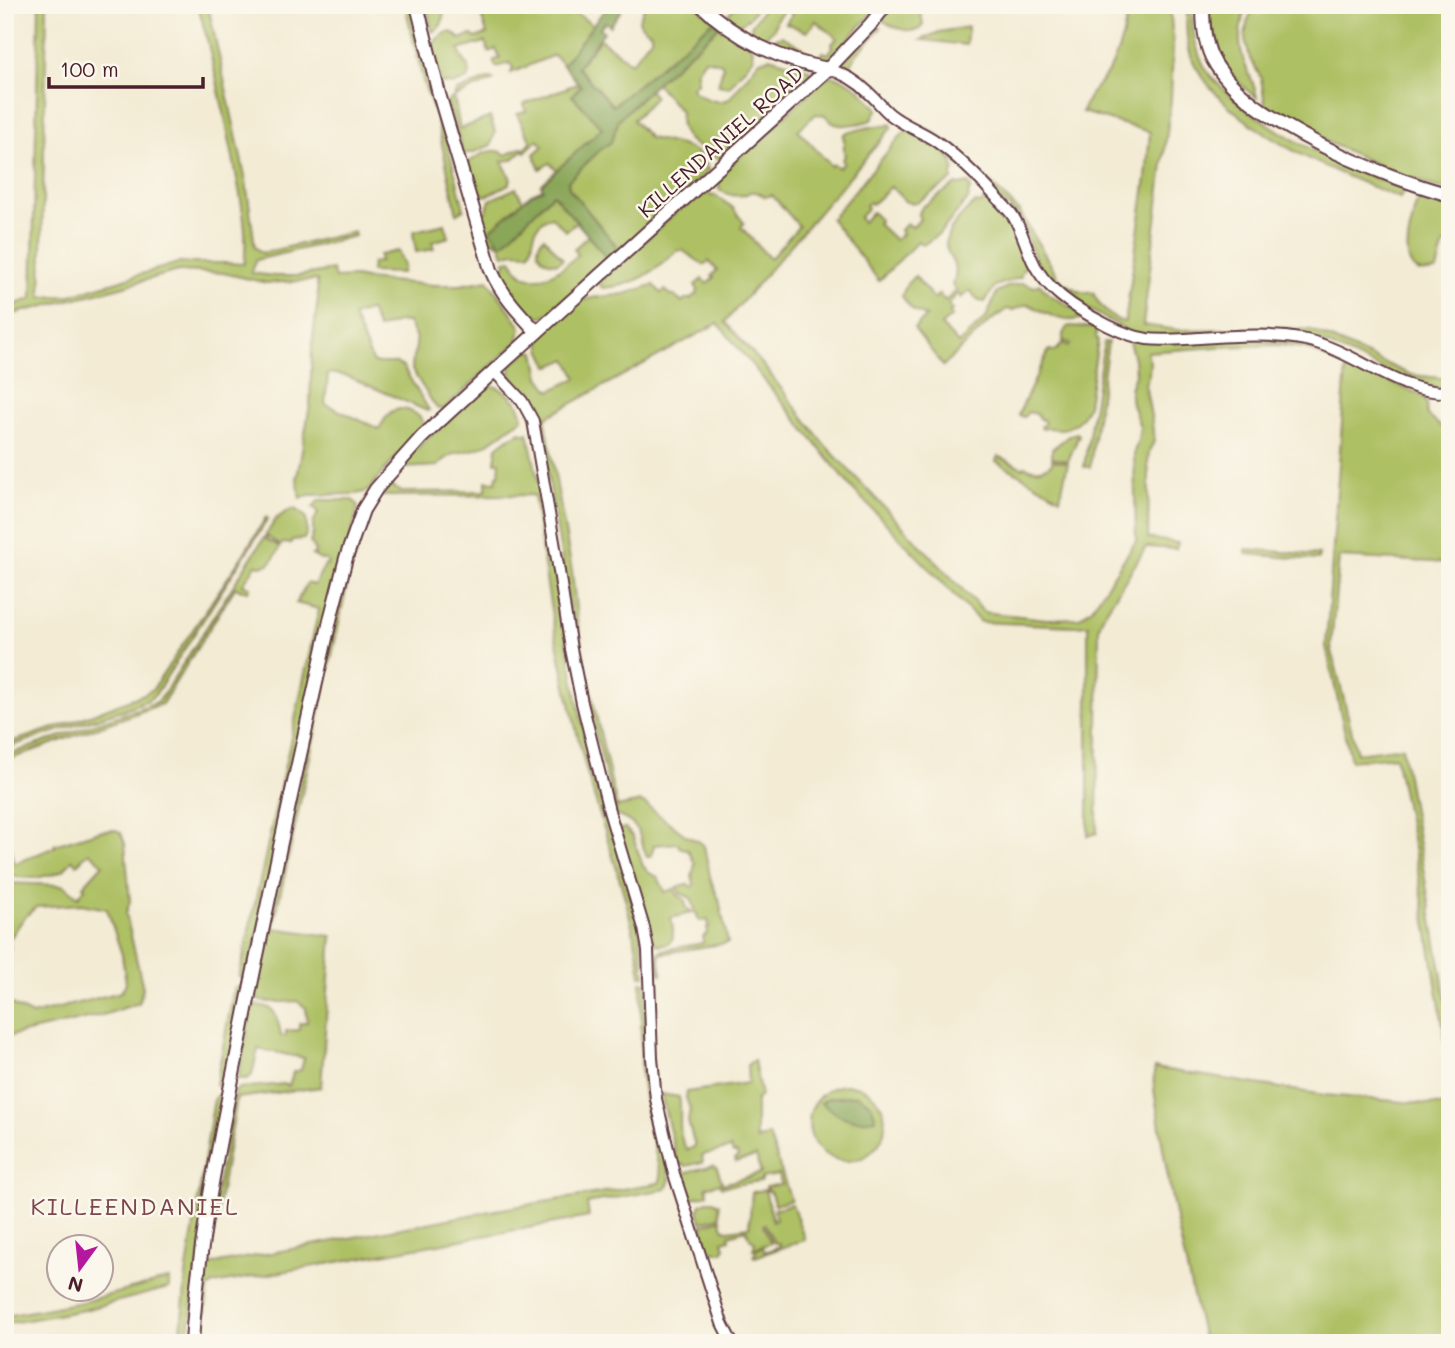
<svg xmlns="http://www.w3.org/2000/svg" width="1455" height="1348" font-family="Mali,sans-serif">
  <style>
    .green { fill: #adc063; stroke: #7c7047; stroke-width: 2 }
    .forest { fill: #8aa659; stroke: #6a6242; stroke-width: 2 }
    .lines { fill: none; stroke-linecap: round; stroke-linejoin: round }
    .minor-casing { stroke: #633e44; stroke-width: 14 }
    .tertiary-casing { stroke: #633e44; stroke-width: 16 }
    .minor { stroke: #fff; stroke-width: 10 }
    .tertiary { stroke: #fff; stroke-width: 12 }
    .labels { text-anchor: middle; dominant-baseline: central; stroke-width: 5; stroke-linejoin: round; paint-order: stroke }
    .street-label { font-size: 21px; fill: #4a1f2b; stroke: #fbf7ec }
    .quarter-label { font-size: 24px; letter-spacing: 2px; fill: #7a474c; stroke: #fbf7ec }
  </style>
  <rect width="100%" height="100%" fill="#fbf7ec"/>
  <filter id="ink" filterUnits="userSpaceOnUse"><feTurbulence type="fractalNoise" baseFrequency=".0143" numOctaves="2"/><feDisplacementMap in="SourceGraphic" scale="14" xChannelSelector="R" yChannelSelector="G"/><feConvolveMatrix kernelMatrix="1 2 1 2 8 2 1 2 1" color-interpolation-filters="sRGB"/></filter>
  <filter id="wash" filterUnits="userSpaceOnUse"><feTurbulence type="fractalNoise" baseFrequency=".00686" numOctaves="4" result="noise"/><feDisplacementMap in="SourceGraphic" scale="28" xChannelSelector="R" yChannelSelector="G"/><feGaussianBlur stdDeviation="1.57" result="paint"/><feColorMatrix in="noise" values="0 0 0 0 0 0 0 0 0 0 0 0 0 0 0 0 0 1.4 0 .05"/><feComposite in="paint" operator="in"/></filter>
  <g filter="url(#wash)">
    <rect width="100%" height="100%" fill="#f3ebd4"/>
    <g class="green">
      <path d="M39,5h8l-6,292 27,-1 110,-33h47l19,1c5,-33 -4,-68 -10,-101 -10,-53 -22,-106 -36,-158h10l38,176 9,66 7,6 92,-21 1,4 -99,24 -5,13 23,3h23l35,-6 3,8 20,-1 10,2 68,6h27l28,-5c10,17 25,31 33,48l-4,14 -73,67h-6l-3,-3 -23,-36 1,-13 3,-10v-8l-8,-17h-10l-20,7 -8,-19 -17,6 20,47h23l7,4 26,43 -2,1 -80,-35 -17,-3 -2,2 -3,29 54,25c4,-6 7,-15 14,-18 12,-6 29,3 32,16l-43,46 -14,18 -12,3 -46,1 -10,3 -3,-20 13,-73 2,-59 6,-48 -1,-18 -50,3 -44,-10 -45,-2 -61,17 -112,28v-9l27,-8z"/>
      <polygon points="405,5 412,5 464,209 457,214 436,117 424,84"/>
      <path d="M427,5h15c3,12 2,22 -10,27z"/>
      <path d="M479,5h85l29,20 -30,40 -9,-10 -43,18 2,-5 -3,-5 -14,4 -3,-6 7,-3 -4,-9 -7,3 -4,-10 -26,8c3,12 15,17 9,29l-16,6 -5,-2 -4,1 -2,-3 -10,-34c7,-11 20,-22 28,-8l13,-4 3,3 12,-4 -6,-19 1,-1z"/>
      <path d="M645,5h50l58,43 -1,6 2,3 -25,30 -11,-2 5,-17 -1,-5 -17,-4 -8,12v13h-3l-2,5c10,9 24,16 37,10l31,-39 7,-1 2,-2 40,12 3,7 -91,82h-4c-19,-11 -41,-19 -36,-46l-25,-29 62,-55 -6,-5 -99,83 -36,-39 23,-28 31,24 20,-25v-5l-10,-8 -2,-5z"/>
      <polygon points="710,5 714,5 726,17 736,5 759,5 749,18 735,27"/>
      <polygon points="766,5 811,5 820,9 821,5 880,5 828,61 820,63 774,49 776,38 782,36 803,48 801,51 811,59 814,55 818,58 823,52 828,54 833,47 832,44 837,38 816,21 807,32 786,23 792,14 785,9 777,18 774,29 759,42 750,37 752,30 751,26"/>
      <path d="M892,5h27l4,19 -4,6c-14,2 -26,-2 -37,-10z"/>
      <path d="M1129,5h41l3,39 -2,56 -28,225 34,5 104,-2 30,2 100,45 39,4v8l-17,1 -21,-5 -94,-43 -135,-3 -50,-3 -71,-40 -25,-32 -19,-47 -109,-92 -67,-53 -1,-3 2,-5 34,-37 4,3 -24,26 -7,12 5,6 49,44 31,17 30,25 54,53 42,71 20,10 12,1c6,12 17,27 32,29l21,-144 4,-46 -68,-20c5,-19 22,-30 30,-47 9,-19 14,-39 17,-60z"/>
      <path d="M1188,5h5c-2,21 2,44 12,63 8,13 21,24 34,34 47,40 108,65 165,88l-4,8c-67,-26 -171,-68 -206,-135 -8,-16 -9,-41 -6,-58z"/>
      <path d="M1208,5h39c-7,20 -10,35 -3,56 4,13 11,23 13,37 -31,-22 -50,-54 -49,-93z"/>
      <polygon points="1254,5 1450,5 1450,191 1407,178 1310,134 1265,105 1261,78 1250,58 1245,39 1247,23"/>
      <polygon points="968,27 966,45 921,40 939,32"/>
      <path d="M831,76c21,2 34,19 47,33l-5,7v3c-8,4 -32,9 -40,4 -3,-2 -5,-5 -8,-8l-9,-1 -18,16 33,36 3,-2 5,4 5,-5 -2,-3 3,-5c-3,-6 1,-12 -2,-19l2,-3c11,-2 24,-7 34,-7 12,-1 1,2 12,-2l1,3 -167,195 38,43 62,80 159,167 62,7 33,-1 13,-10 44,-67 -2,-89 4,-12 2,-13 -8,-23 -2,-15 5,-15 -1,-15 -6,-21 122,1 56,5 117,52 4,8v11l23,19v129l-111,-6 -8,90 26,106 45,-6 48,276v46l-36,-221 -19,-92 -44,5 -25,-115 20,-280 -41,-18 -28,-3 -60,2 -70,5 3,10 -1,12 -4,10 7,38 2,19 -5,11 -1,10 1,17 -1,59 30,5 -2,6 -30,-2 -43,69 -4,11 -2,206 -9,3v-211l-14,1 -94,-4 -129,-135 -133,-164 -173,95 27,153 5,48 9,51 31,137 24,-5 4,2 40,31 15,7 4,4 7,35 8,18 9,44 -69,11 3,20h-2l-3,-14 2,-8 4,-2 40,-7v-6l4,-4v-6h2l-1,-7 -9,1 -8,-23 -11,-5 -4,-6 11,-3 4,3 3,-2 -2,-9 3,-12 -7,-14 -9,-3 -1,-4 -24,2 -3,12h-4c-10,-24 -4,-31 -31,-42l-2,-6 -34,-139 -41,-250 -12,-23 -17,-21v-9l4,-5 15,-12 6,2 5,25 10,14 27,-13 -10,-19 -16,7h-2l-8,-17 -1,-14 42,-37 2,2c15,-5 32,-3 47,-8 8,-2 15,-6 23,-7l7,8 4,-3 6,6 2,-1 9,7 3,-3h5l7,-5 1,-4 -3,-5 7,-6 5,5 7,-6 -2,-2 5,-6 -8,-9 -5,4 -22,-15 -5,1c-24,22 -42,35 -75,37l-3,-5 101,-93 5,1 7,5 2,-1 18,12 12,16 -3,4 29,32 29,-33 -27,-31 -7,2c-3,-2 -7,-5 -10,-5 -6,-1 -7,2 -12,3 -9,2 -17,-1 -24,-5v-11l-2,-2 110,-100z"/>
      <polygon points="490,78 494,80 454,97 460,129 490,117 495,132 491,145 472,153 463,153 447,102 454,97 456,91"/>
      <path d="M579,83l3,3 -10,10 31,32 -46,42 -7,-7 -10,6 -6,-15 9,-8 -6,-6 -12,12 -2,-2 -11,10 -10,1 9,18 -2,5 -23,12 -6,-4 -5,4 -10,-31c11,-8 28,-21 41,-10l16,-8 2,2 7,-7 -14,-28 9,-3 -2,-7z"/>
      <path d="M649,90l6,7 -22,23 16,18c24,5 39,6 58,22l-1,7 3,3 -158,142c-6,4 -10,6 -17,3 -8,-3 -34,-31 -34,-40 0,-3 4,-8 6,-10l-1,-4 7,-1c15,35 47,12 66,-5l-4,-6 14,-13 19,22 11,-10 -49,-60 -1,-7 34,-33 9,-6 8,-23z"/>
      <path d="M910,131c16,8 41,19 44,39l-2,3v7l-36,23 -10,-1 -15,-15 -19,17 -2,-2 -4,3 2,3 -9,10 4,4 9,-10 8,8 -3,3 18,17 7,-6 -2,-4 7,-6 6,3 7,-8 -2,-4 4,-8 34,-23 4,1 8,-2 3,5 -3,7 1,3 -29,35 -17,12 -5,-4 -39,40 -48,-62 73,-87z"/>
      <path d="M516,188l7,13 -33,29 63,-36 24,28 -11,9 -14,-14c-17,3 -18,18 -21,33l-2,3 -15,-1 -10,3 -3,-10c-17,-5 -17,-19 -23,-35l8,2 4,-12z"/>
      <path d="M1424,197l26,7v41l-6,-1 -7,26c-37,12 -31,-27 -25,-48 1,-5 2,-13 4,-17 2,-3 6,-5 8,-8z"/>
      <path d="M984,200l4,3h5l18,21 6,12 -2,3 11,27 -5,7v4l-26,9 -10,16c-8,0 -10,-5 -14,-11h-2l-8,7 -9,-13c12,-21 -11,-30 -5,-47 3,-11 15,-22 23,-31l5,-4 6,1z"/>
      <polygon points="445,224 449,237 432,242 434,249 416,252 413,233 414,231"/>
      <path d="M544,237l19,22 -6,4c-15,0 -26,-13 -13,-26z"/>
      <polygon points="398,251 404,265 402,273 371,272 372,263 380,262 379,255"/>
      <path d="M915,276l17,21 3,1 4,-4 6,7 9,-8 2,3 -8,9 4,5 -3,2 3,4 -11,9 17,19 28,-26 11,-26 12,-6 14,-3 12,4 4,-3 10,10 38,23c-23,9 -39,-3 -59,-13l-15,6 -6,-1 -18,13 -46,44 -29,-38 13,-12c-15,-4 -16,-7 -25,-20l5,-13z"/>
      <path d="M1070,326l27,2 -1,9 2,4 -10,64c-5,13 -14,24 -29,24 -8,0 -10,-3 -17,0l-1,-3 4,-3 -2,-4 -2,1 -4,-6 -9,-2 -4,5 -6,-2 31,-65c7,3 10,-2 13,-7l7,3 1,-3 -7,-2v-7l4,-7z"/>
      <polygon points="1104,342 1108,342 1090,467 1084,467"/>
      <path d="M490,385c15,3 31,17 33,33l-3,3c-12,6 -23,18 -37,25 -19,9 -28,1 -45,20l-36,2 -11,13 1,6 10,5 84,-1v-10l10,1 1,-7h2l1,-13h-5l2,-15 10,-8 14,-7 3,2 4,-1 13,62 37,209 15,69 38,124 9,35 5,44h-4c-9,-74 -38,-143 -57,-215 -11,-43 -21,-86 -29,-129 -9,-45 -14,-91 -21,-137l-155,1 -12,23 -17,52 -77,357 59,8 -11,151 -84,11 -29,167 288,-55 163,-27 2,-6 -13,-55 -7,-47v-93l5,1c-1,46 -1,94 9,140 4,19 12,38 15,57l-4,9 -79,14 2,14 -375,67 -6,4 -6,55h-5l3,-55 14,-85 21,-111 4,-4 45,-4 5,2 4,-14 8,-2 3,-12 -46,-9 -6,26 -5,4h-9l14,-73c23,-3 26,10 29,30h5v-5l13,-1v-6l8,-2 -1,-14 -9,-7c-15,1 -29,3 -43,-3 27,-121 50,-242 78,-363 11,-43 20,-103 45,-140 28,-42 71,-74 108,-108z"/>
      <polygon points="1077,433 1079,435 1068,461 1052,458 1052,449 1070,435"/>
      <path d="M998,456l25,12 1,-2c10,5 20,4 28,-3v-3l16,3 -8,35 -64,-37z"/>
      <polygon points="319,500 352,500 355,502 358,506 357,511 247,978 239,977 319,609 296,603 307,583 314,585 325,565 327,565 328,563 326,560 321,560 312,555 315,554 313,545 310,543 313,533 313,523 318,513 316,509 313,507"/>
      <path d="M295,509l11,8 1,14 -3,8 -12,1 -2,4 -6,-1 -4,2 -13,-9 -1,3 14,8c-6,11 -9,22 -24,18l-13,19 7,3 -2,4 -13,-3 -73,116 -157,57v-5l152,-54 4,-4 115,-179 13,-9z"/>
      <polygon points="266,517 268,519 155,695 148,700 122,710 5,748 5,744 72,722 144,694 153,689 245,552"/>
      <polygon points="1246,549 1319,555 1318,560 1246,554"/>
      <polygon points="5,824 14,864 55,847 54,845 100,831 116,830 121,833 125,844 130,901 126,914 143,988 139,1003 106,1014 5,1037 5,958 10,958 10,1002 16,1007 32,1015 121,992 126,983 122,955 107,909 81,904 36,907 24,918 9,940 10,949 5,949 5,883 60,885 65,886 78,897 85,888 83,886 103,864 89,852 77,864 72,860 64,870 54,874 35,878 15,877 5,870"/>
      <path d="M625,828l8,9 10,29 6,7 9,4 7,15 9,-3 3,5 8,6 1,7 7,5 -22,6c4,18 5,29 -17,26l-35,-114z"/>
      <polygon points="242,986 245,987 225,1088 220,1087 216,1084 234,988"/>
      <path d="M754,1060l7,36 -5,4v40l13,-5 22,65 -16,5 -5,-14h-3l-1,-4 15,-3 -2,-9 -18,3v3l-40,6 -1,-4 -14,4 2,7 -18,5 -3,-1 -7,-22 7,-4 27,-7 3,3 6,16 38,-11 -5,-17 -20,6 -1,-3 3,-2 -1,-4h-4l-2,-5 -29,7 1,7 -17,4 -3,-2 -5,1 -17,-71 18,3c4,17 -4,40 9,53l7,-4 -7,-25 2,-12 -4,-11 1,-6 61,-9 -1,-18z"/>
      <path d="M1155,1068l170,27 125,11v237h-246c-17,-74 -35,-147 -45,-222 -2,-18 -8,-35 -4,-53z"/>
      <circle cx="847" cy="1123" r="38"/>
      <polygon points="218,1095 224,1095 187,1343 180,1343 186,1275 214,1099"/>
      <polygon points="765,1190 773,1221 776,1220 774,1209 792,1204 805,1240 755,1257 754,1254 756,1253 755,1250 763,1247 765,1252 780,1246 779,1243 774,1243 765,1224 763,1225 771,1243 753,1249 755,1243 750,1238 746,1230 729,1235 730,1239 723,1241 725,1248 723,1252 715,1252 708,1249 702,1225 721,1219 722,1225 724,1229 729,1230 749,1227 752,1192"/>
      <polygon points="707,1201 713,1201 719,1204 720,1217 701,1222 698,1211 701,1204"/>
      <polygon points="169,1279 169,1288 84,1310 5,1324 5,1316 82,1302"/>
    </g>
    <g class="forest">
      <polygon points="608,5 625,5 610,26 605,22 600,28 604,32 577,67 613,106 712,22 719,27 656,83 619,119 611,142 602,148 568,181 569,188 618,248 607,258 553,194 502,245 490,230 531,194 543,189 541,185 602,128 572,95 581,86 563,65"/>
      <path d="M857,1095l14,9 5,15c-24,4 -36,-1 -55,-16l7,-5z"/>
    </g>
  </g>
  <g filter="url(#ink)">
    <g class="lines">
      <defs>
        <g id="minor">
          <path d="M828,69c15,4 30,13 41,24 8,7 14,16 22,22 14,11 32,17 46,27 27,19 51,46 73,70 10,12 14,29 20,43 13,34 46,54 77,70 12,6 26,12 40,14 17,2 35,0 53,-1 34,-2 72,-5 106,2 50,11 91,54 144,52"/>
          <polyline points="494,371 522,401 533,421 558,565 571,649 582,703 609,811 644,928 648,950 652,1058 656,1099 674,1174 722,1323 732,1343"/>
        </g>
        <g id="tertiary">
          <path d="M417,5l22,89 52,176c10,24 28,43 46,62"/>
          <path d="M701,5c34,33 80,56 127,64"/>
          <path d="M1203,5c0,18 1,36 9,53 33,64 171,119 238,137"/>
          <path d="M192,1343c6,-100 27,-200 47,-298 28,-144 60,-287 92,-429l15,-58 17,-48 13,-21 29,-33 17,-19 72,-66 334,-302 42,-44 16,-20"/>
        </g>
      </defs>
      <use href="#minor" class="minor-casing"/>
      <use href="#tertiary" class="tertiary-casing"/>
      <use href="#minor" class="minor"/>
      <use href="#tertiary" class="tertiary"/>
    </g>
  </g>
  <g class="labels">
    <g class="street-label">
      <text transform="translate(720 141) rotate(-42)">KILLENDANIEL ROAD</text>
    </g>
    <g class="quarter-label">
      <text x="135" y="1205">KILLEENDANIEL</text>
    </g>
  </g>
  <rect width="1455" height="1348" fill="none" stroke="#fbf7ec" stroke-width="28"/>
  <g transform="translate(80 1268) rotate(195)"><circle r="33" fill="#fbf7ec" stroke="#b4a19f" stroke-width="2"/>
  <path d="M0-5L12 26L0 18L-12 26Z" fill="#b5179e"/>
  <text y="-10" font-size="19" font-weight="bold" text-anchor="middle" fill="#4a1f2b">N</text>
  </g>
  <path d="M49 77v10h154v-10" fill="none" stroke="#4a1f2b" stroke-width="3.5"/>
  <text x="60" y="77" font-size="21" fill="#4a1f2b" stroke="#fbf7ec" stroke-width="5" paint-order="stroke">100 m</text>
</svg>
